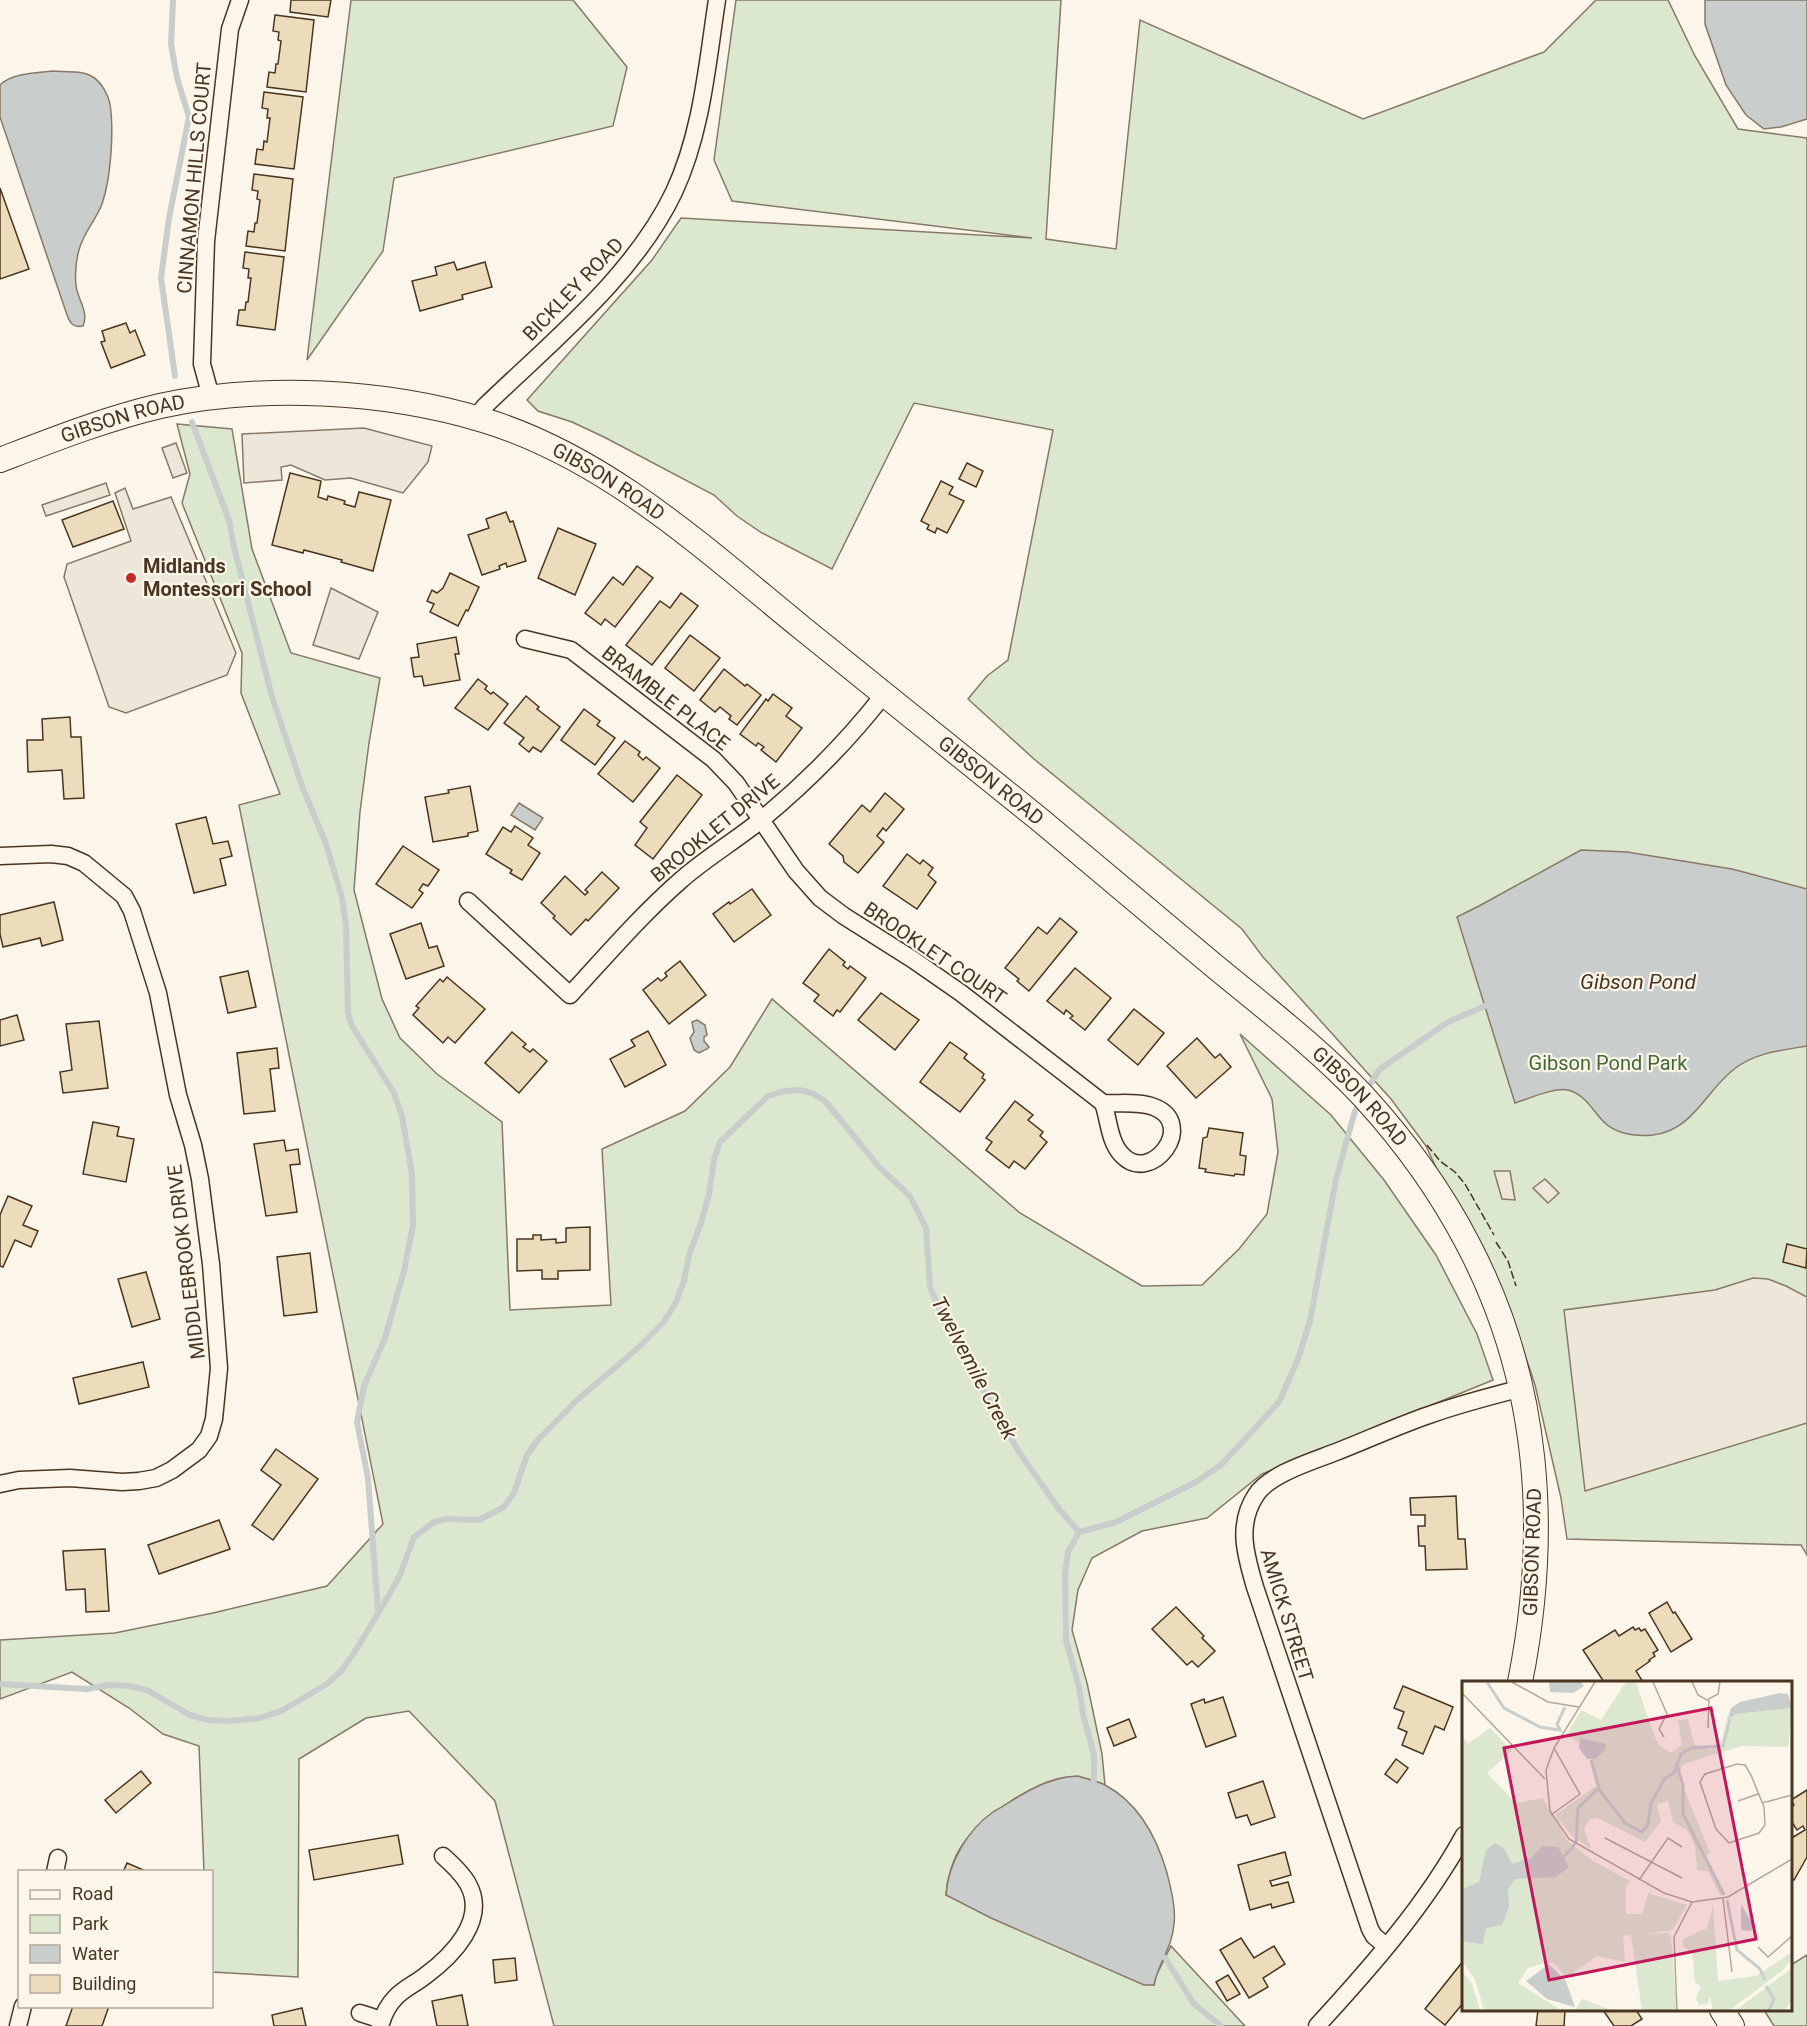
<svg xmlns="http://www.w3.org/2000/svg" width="1807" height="2026" viewBox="0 0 1807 2026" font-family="Roboto,sans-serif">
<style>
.green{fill:#dce7d0;stroke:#887966;stroke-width:1.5}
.parking{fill:#ede7d9;stroke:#887966;stroke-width:1.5}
.water{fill:#c9cecd;stroke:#887966;stroke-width:1.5}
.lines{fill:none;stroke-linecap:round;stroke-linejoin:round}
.stream{stroke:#c9cecd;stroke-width:6}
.building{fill:#ecdcbc;stroke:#4a3520;stroke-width:1.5}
.street-casing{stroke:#4a3520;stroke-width:19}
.secondary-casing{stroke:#4a3520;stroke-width:26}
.street{stroke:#fbf6e9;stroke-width:16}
.secondary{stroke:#fbf6e9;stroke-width:24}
.fence{stroke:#4a3520;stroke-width:1.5;stroke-dasharray:8 3;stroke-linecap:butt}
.poi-dot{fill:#c62828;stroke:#fbf6e9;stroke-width:2}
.labels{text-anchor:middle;stroke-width:4.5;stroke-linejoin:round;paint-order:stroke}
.street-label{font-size:20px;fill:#4a3520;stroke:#fbf6e9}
.poi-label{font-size:20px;font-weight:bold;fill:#4a3520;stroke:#fbf6e9;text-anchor:start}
.park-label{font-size:20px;fill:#436837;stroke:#fbf6e9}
.water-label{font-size:21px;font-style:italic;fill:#4a3520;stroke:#fbf6e9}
.inset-river{fill:none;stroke:#c9cecd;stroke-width:3}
.inset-road{fill:none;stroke:#b4a999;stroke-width:1.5}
.view{fill:#c2185b;fill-opacity:0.15;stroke:#c2185b;stroke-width:3}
.inset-edge{fill:none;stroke:#4a3520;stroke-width:3}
</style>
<rect width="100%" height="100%" fill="#fbf6e9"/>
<g class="green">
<path d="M351,0h222l54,67 -14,59 -219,52 -11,73 -76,109z"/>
<path d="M736,0h325l-15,239 70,10 24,-229 223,99 181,-67 52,-52h72l27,56 43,73 69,9v1417l-6,-10 -234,-6 -6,-41 -26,-113 -24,-73 -33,-71 -40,-69 -12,-26 -35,-47 -128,-142 -21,-28 -208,-170 -66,-60 19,-23 21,-16 45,-230 -139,-27 -82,166 -70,-36 -25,-17 -23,-21 -110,-58 -32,-15 -34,-11 -11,-11 125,-140 29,-42 351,20 -300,-37 -18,-41z"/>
<path d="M177,424l55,5 20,120 39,104 89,25 -11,65 -9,69 -6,78 28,109 18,39 37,36 65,48 8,188 101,-5 -9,-156 83,-38 45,-44 42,-68 248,214 122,73 60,-1 37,-36 28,-35 11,-62 -6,-53 -32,-65 91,81 53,65 52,75 41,79 16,46 -231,94 -55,44 -65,13 -50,27 -14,32 -6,40 15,53 15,71 3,31c-8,-2 -18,-7 -26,-8 -35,-4 -97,39 -116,67 -10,14 -16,34 -17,51l208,90 2,-9 15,-30 74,80h-691l-59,-225 -86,-90 -43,7 -67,41 -1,218 -86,-5v-100l-8,-1 -5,-125 -36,-12 -34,-26 -57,-36 -72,27v-59l115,-7 98,-20 114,-27 56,-62 -144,-719 41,-11 -39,-101 1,-40 -60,-150 8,-29z"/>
<path d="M1807,1955v71h-33l-10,-16h26l1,-45z"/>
</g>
<g class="parking">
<path d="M364,428l68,18 -4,16 -25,31 -52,-15 -26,2 -34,-15 -10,2 1,13 -38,3 -2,-49z"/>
<path d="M176,443l11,30 -14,5 -11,-30z"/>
<path d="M106,483l4,12 -64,21 -4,-11z"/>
<path d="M125,488l8,21 38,-12 65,156 -9,22 -101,38 -17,-6 -45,-130 3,-13 64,-23 -16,-48z"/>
<path d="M331,588l47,24 -19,47 -46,-14z"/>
<path d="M1494,1171h16l5,29 -13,-1z"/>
<path d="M1545,1179l14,14 -11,10 -15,-15z"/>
<path d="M1753,1278l15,1 18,7 21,11v126l-222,68 -21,-181 151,-20z"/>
</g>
<g class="water">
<path d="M1705,0h102v119l-26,8 -17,2 -18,-14 -20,-30 -21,-61z"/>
<path d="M52,71c13,1 30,-1 41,6 8,5 15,17 17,27 4,27 1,74 -8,100 -6,16 -19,29 -23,46 -3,10 -4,25 -3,36 2,14 13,26 7,40 -10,2 -13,-3 -16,-11l-67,-198v-32c12,-12 36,-12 52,-14z"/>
<path d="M519,803l24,15 -8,12 -24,-15z"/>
<path d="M1581,850l46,2 105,17 75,20v157c-25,4 -54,7 -74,24 -27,21 -41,61 -80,65 -17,2 -39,-1 -51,-15 -10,-11 -18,-26 -34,-30 -13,-3 -40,9 -53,13l-58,-186 22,-11z"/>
<path d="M697,1020l8,5 2,10 -3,2v4l5,6 -2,2 -8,4 -5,-3 -4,-12 4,-6 -2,-10z"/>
<path d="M1078,1776c9,3 19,5 27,9 34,18 52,53 62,88 4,16 9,35 7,51 -2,25 -16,39 -20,61h-10l-153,-67 -45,-23c2,-31 21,-65 47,-83 7,-4 14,-8 20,-12 21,-13 40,-23 65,-24z"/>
</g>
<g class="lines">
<g class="stream">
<path d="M173,0l-2,44 6,34 12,39 -20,101 -8,60 14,98"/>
<path d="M192,422l37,98 5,27 38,150 30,89 24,58 16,54 4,27 2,88 4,13 42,67 8,23 10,58 1,51 -9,46 -19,67 -21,48 -7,36 11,56 10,133"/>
<path d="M1365,1092l15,-23 68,-47 44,-19"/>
<path d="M1079,1532l37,-10 80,-40 26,-18 57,-62 19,-43 12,-38 26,-142 19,-68 5,-10"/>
<path d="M1079,1532l-11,20 -3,22 1,66 13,47 4,27 11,41v26"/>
<path d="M0,1684l87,5 22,-4 20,1 18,4 43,25 18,5 20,1 32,-3 21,-7 46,-27 15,-14 14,-20 33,-55 11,-20 14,-38 20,-15 13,-3 32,1 25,-13 10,-14 13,-38 10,-14 39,-40 63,-54 24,-24 12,-19 9,-23 5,-26 12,-32 8,-29 5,-34 6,-18 48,-46 16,-5 15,-1 13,3 13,8 55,67 30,28 16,32 4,59 15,35 74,130 40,57 20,23"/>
<path d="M1165,1958l29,46 27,22"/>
</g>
</g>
<g class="building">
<path d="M291,0h40l-3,17 -38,-5z"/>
<path d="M275,15l39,5 -8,72 -39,-5 2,-15 6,1 1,-9h2l3,-23 -3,-1 1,-8 -6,-1z"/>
<path d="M264,92l39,5 -9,72 -39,-5 2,-15 6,1 1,-9 3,1 3,-24h-3l1,-9 -6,-1z"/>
<path d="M254,174l39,5 -8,72 -39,-5 2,-15 6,1 1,-9h2l3,-23 -3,-1 1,-8 -6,-1z"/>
<path d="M0,188l29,81 -29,10z"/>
<path d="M245,252l39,5 -9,73 -38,-5 2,-15h6l1,-8h2l3,-24h-3l1,-9 -6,-1z"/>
<path d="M454,262l3,8 28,-8 7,25 -30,8 1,4 -43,12 -8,-30 25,-6 -2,-8z"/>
<path d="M126,323l4,10 5,-3 10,25 -34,13 -10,-26 4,-1 -3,-10z"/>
<path d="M967,463l16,8 -7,16 -17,-8z"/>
<path d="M290,473l31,8 -3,16 9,3 1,-4 17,5 -1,3 11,3 4,-15 32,8 -18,71 -32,-9 1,-2 -38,-10 -1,3 -31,-8z"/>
<path d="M941,481l12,6 -4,7 15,7 -17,32 -10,-5 -2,5 -8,-4 2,-4 -8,-4z"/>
<path d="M113,501l11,28 -51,18 -11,-27z"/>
<path d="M506,512l4,10 3,-1 13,40 -19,6 -1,-4 -7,3 1,3 -18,6 -14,-40 21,-7 -3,-9z"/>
<path d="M558,528l38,16 -21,51 -37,-17z"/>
<path d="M637,566l16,12 -38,49 -10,-8 -4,6 -16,-12 28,-36 10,8z"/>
<path d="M450,573l29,14 -11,24 -2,-1 -8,16 -28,-14 4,-8 -7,-3 5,-11 5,3 6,-5z"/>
<path d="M681,593l17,13 -46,59 -26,-20 34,-44 10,7z"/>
<path d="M690,635l30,23 -26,33 -29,-23z"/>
<path d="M456,637l3,17h-4l5,26 -36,6 -2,-10 -8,1 -3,-19 8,-1 -2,-13z"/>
<path d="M724,669l21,17 2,-2 14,11 -24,30 -8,-6 2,-3 -11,-9 -5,5 -15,-12z"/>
<path d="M478,679l9,7 -2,3 6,5 2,-2 15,12 -20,26 -33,-22z"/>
<path d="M773,694l19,14 -6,8 16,12 -26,34 -15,-12 3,-3 -6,-4 -2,3 -16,-12 26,-35 2,2z"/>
<path d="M526,696l13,11 -2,2 23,18 -19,25 -8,-5 -4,5 -10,-8 5,-6 -20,-15z"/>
<path d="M584,709l16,12 -3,4 18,13 -20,27 -34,-25z"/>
<path d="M70,717l1,20h10l3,61 -20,1 -2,-29 -34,2 -1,-32h16l-1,-21z"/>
<path d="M625,741l15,11 -2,3 5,5 3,-3 14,11 -27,34 -35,-28z"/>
<path d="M677,775l25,20 -49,64 -18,-14 12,-17 -7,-6z"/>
<path d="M470,786l8,45 -10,2v3l-35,6 -8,-45 24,-4 -1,-3z"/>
<path d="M885,793l19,16 -18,22 -3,-3 -6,8 7,6 -26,31 -14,-11 -1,-6 -14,-12 33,-39 8,7z"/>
<path d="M206,817l7,27 15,-3 4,15 -12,3 6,26 -32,8 -18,-69z"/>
<path d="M515,826l18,12 -5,7 12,8 -18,27 -12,-7 2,-3 -26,-16 17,-27 8,5z"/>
<path d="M403,846l36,24 -11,16 -5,-2 -4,6 4,3 -11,15 -36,-24z"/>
<path d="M907,854l13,10 3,-4 10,8 -5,7 8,7 -19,27 -34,-23z"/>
<path d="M602,872l17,16 -31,33 -2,-2 -15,16 -18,-17 2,-2 -14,-13 24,-27 20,19 3,-3 -3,-2z"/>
<path d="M752,889l19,26 -37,27 -21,-28 16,-12 1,2z"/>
<path d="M54,902l9,38 -21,6 -2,-8 -37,9 -3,-13v-19z"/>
<path d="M1060,918l17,14 -48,59 -12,-10 2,-2 -14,-11 33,-41 9,7z"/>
<path d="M421,923l8,25 8,-2 7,20 -38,13 -16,-45z"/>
<path d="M829,949l16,13 -2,3 5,4 2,-3 16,12 -26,34 -3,-2 -4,6 -19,-15 5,-6 -16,-12z"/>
<path d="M680,961l26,34 -37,29 -26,-34 15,-12 3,3 6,-5 -2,-3z"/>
<path d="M1075,968l36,30 -26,32 -15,-12 3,-2 -7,-6 -2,4 -17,-13z"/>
<path d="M248,971l8,36 -28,6 -8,-36z"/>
<path d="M447,977l38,32 -30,34 -7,-6 -5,6 -30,-28 6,-7 -3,-2 24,-27 3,3z"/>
<path d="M881,993l38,27 -24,30 -37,-30z"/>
<path d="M1134,1009l30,24 -26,32 -30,-25z"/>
<path d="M17,1015l7,25 -24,6v-26z"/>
<path d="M99,1021l9,67 -45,5 -3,-21 12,-2 -6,-46z"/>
<path d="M648,1031l18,34 -41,22 -15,-28 25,-13 -4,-6z"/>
<path d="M512,1032l14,12 -3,3 7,5 3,-3 14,12 -28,32 -34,-30z"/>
<path d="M1197,1038l18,20 5,-4 11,13 -35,31 -29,-32z"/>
<path d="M950,1042l17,12 -3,4 20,16 -2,4 3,2 -25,32 -40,-30z"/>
<path d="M277,1048l2,20 -9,1 5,42 -31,3 -7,-61z"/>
<path d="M1015,1101l18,14 -5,5 15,12 -3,4 7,6 -22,27 -11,-8 -5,7 -23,-18 6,-8 -6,-4z"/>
<path d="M93,1122l26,5 -2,9 17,3 -8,43 -43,-8z"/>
<path d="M1209,1128l34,5 -3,22 6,1 -2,19 -9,-1 -1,2 -29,-4 1,-3 -7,-1 4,-30 4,-1z"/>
<path d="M284,1140l2,11 12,-2 2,15 -10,1 7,47 -31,4 -12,-72z"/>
<path d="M8,1196l24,10 -9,19 15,6 -7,16 -16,-7 -12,27 -3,-1v-51z"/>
<path d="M590,1227v43l-32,1v8h-16v-9l-25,1v-32h16v-4h8v5l15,-1v4l10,-1v-14z"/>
<path d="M1787,1244l20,5 -1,19 -23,-6z"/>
<path d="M310,1253l7,59 -33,4 -7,-59z"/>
<path d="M146,1272l14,47 -28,8 -14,-48z"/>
<path d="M143,1362l6,25 -70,17 -6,-26z"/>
<path d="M276,1449l42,30 -45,61 -21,-15 29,-40 -20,-15z"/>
<path d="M1456,1496l2,43h7l2,30 -41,1 -1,-24h-6l-1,-20h7v-11h-14l-1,-17z"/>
<path d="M219,1520l11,29 -71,25 -11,-29z"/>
<path d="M105,1549l4,62 -23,1 -1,-23 -19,1 -3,-39z"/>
<path d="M1667,1602l6,11 2,-1 17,27 -21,13 -22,-39z"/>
<path d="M1176,1607l28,29 -2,2 13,13 -17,16 -6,-6 -5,4 -35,-36z"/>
<path d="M1633,1627l2,3 4,-2 2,3 4,-2 13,21 -5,3 2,3 -6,4 1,1 -14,10 7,11h-39l-21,-32 32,-20 4,6z"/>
<path d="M1403,1686l50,21 -9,23 -9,-4 -12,28 -21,-9 5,-13 -9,-4 6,-16 -10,-4z"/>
<path d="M1223,1697l13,39 -30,11 -15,-43 13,-5 1,4z"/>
<path d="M1129,1719l7,18 -22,9 -7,-18z"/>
<path d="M1396,1759l12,9 -11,15 -12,-9z"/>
<path d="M141,1771l10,12 -35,30 -11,-13z"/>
<path d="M1263,1781l12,36 -24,8 -4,-10 -11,3 -8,-25z"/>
<path d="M1807,1790v67l-13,23 -4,-2v-39l15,-9 -2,-4 -6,4 -7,-11v-12l4,-2 -3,-5z"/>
<path d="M398,1835l5,29 -89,16 -5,-30z"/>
<path d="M1285,1852l6,23 -21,6 2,5 16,-4 6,20 -22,6 -1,-4 -21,6 -12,-45z"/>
<path d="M127,1863l21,9h-25z"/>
<path d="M1241,1938l13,20 20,-12 11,18 -22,14 5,9 -19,11 -29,-48z"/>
<path d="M515,1958l2,22 -22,3 -2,-23z"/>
<path d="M1464,1960v42l-19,23 -20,-16z"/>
<path d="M1228,1975l12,19 -13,7 -11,-19z"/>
<path d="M462,1995l6,31h-31l-5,-25z"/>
<path d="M73,2006h36l-7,20h-36z"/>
<path d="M302,2008l4,18h-32l-2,-11z"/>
<path d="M1538,2010h27l-1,16h-28z"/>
<path d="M1603,2010h33l6,9 -11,7h-17z"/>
</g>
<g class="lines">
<g class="street-casing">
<g id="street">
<path d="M211,397l-9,-33 4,-123 24,-212 10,-29"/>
<path d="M476,418l8,-11c67,-65 150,-131 190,-215 28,-60 33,-127 43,-192"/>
<path d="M525,639l46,11 142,109 23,24 60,88 24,27 24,18 68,43 49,34 142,110"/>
<path d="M0,856l51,-2 17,2 16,7 40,33 8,15 26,82 20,102 15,50 7,34 11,85 8,104 -5,51 -5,17 -10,14 -27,20 -16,8 -17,3 -17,1 -52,-4 -51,2 -19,4"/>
<path d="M468,901l102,94c36,-39 71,-80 111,-115 25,-22 54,-39 80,-60 46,-38 87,-79 124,-127"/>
<path d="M1103,1103c16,1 36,-2 51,4 44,17 -3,79 -32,48 -13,-13 -13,-36 -19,-52z"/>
<path d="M55,1872l3,-14"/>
<path d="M1386,1946l-12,-10 -4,-7 -115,-342c-9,-31 -19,-62 1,-92 13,-21 57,-34 80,-43 31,-12 61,-26 93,-37 30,-11 62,-19 93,-27"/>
<path d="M360,2013l22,7"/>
<path d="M18,2026l5,-20"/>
<path d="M380,2026c3,-10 7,-20 15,-28 9,-10 20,-14 30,-22 27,-20 63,-56 43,-92 -6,-11 -16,-20 -25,-28"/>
<path d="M1317,2026c54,-59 108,-120 147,-191"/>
</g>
</g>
<g class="secondary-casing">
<g id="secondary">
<path id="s1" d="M0,460c52,-20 105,-41 160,-54 101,-22 224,-16 323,14 123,37 222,129 319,208 79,64 158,127 237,191 58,48 115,97 173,145 52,43 106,84 152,133 41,45 76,93 104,147 72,137 82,288 52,438"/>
<path d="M1722,2010l10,16"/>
</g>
</g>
<use href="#street" class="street"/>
<use href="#secondary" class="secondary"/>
<g class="fence">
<path d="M1427,1145l13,16 15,11 10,12 29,51"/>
<path d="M1496,1242l12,19 8,25"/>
</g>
</g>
<circle class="poi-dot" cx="131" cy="578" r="6"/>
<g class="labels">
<g class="street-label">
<text transform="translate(194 178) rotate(-85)" y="7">CINNAMON HILLS COURT</text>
<text transform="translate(573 289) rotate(-46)" y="7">BICKLEY ROAD</text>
<text dy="7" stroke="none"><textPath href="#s1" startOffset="130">GIBSON ROAD</textPath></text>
<text dy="7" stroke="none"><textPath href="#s1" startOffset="636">GIBSON ROAD</textPath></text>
<text transform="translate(666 698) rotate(38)" y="7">BRAMBLE PLACE</text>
<text dy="7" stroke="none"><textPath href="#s1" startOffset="1122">GIBSON ROAD</textPath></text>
<text transform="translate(715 828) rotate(-39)" y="7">BROOKLET DRIVE</text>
<text transform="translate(935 953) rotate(34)" y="7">BROOKLET COURT</text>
<text dy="7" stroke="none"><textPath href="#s1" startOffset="1608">GIBSON ROAD</textPath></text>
<text transform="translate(186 1262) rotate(-97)" y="7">MIDDLEBROOK DRIVE</text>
<text transform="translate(1532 1552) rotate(-88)" y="7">GIBSON ROAD</text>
<text transform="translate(1287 1615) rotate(73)" y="7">AMICK STREET</text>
</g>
<g class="poi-label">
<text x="143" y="573">Midlands<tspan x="143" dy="23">Montessori School</tspan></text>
</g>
<g class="park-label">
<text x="1608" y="1070">Gibson Pond Park</text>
</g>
<g class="water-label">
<text x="1638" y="989">Gibson Pond</text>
<text transform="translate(974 1368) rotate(62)" y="7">Twelvemile Creek</text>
</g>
</g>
<g transform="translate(1462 1681)">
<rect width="330" height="330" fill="#fbf6e9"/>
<path d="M164,1h10l18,53 5,10 12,8 11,-8 -4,-25 10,-1 6,25 16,6 11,-7 8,-33 -1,9 8,-5 56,-6 -4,39 -46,-1 -46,14 -13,5 -5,9 32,79 -4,2 20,40h-6l-12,-24 -11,-1 -2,-24 -8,-16 -14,-8 -5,-21 -11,3 4,17 -16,21 -48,-24 -7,1 -6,10 7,20 -20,-14 -16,-20 41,-29 -6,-26 12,-6 4,-8 -25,-8 -2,5 -12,-9 14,-24 20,10zM28,47l22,23 -25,22 29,30 27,-5 24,42 26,21 37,20 -4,6v27h16l6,-21 39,12 -14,25 -28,4 23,-1 3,4 6,73h-35l-11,-75 -8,1 2,26 -28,-6 -31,22 -12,-15 -13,1 -13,4 -10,15 41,26h17l6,-10 29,11h-127l-9,-31 -13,-18v-225l6,8zM251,224l5,76 38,-5 36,-24v7l-10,12 -52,39h-17l-3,-13 -3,7 -8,1 -3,-7 5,-11 -6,-5 -3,-29 -9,-7v-7l24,-11zM330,287v31l-7,11h-49zM0,290l10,13 8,26h-18z" fill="#dce7d0"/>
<path d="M87,1h32l3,4 -11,7 -23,-1zM318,12l8,1 4,14 -56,6 -8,5 3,-11 9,-6zM118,57l26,6 -1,6 -9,9h-9l-8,-11zM33,162l9,5 8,16 19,-6 11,-12 16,1 11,20 -13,10 -41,2 -7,10 1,18 -7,18 -16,3 -3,16 -21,-3v-52l17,-7 7,-32zM279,223l12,21 -2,6 -10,-1zM87,283l17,17 9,26 -28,-8 -21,-18z" fill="#c9cecd"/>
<path class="inset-river" d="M25,1l17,26 36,19 20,3 -3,-6 8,-17M129,79l8,27M215,84l6,20v29l41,81M136,107l27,35 17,9 6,-7 3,-22 14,-25 9,-5 7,-19 10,-6 32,-2 7,-27M102,176l12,-14 2,-35 20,-19M265,219l10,50 23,19 5,11M304,305l8,13 -5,11"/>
<path class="inset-road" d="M50,1l36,20 31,5M133,1l-41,66 -8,22 4,41 19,28 95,54 28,9 36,-5 64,-38M191,1l14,32 -8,15 5,8M230,1l6,13 9,5 11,-6 2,-12M0,12l83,86M330,40v51M246,47l1,-28M275,83l8,1 6,10 13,32 1,18 -6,8 -30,10 -13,-14 -16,-47 5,-8zM276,120l20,-7M300,122l30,-8M89,134l29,-21 -26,-46M143,157l77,40M177,199l29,-42 14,9M261,218l9,73M296,266l10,10 24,-21M215,329l-3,-73 18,-35"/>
<path class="view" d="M249,27l45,231 -207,41 -45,-232z"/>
<rect width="330" height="330" class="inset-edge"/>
</g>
<rect x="18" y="1870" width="195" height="138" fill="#fbf6e9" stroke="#b4a999" stroke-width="1.5"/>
<rect x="30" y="1890" width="30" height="9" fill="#fbf6e9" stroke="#b4a999" stroke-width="1.5"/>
<text x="72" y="1900" font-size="18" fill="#4a3520">Road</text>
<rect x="30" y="1915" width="30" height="18" fill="#dce7d0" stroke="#b4a999" stroke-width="1.5"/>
<text x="72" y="1930" font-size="18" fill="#4a3520">Park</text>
<rect x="30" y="1945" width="30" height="18" fill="#c9cecd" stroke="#b4a999" stroke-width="1.5"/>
<text x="72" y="1960" font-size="18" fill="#4a3520">Water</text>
<rect x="30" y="1975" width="30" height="18" fill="#ecdcbc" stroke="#b4a999" stroke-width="1.5"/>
<text x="72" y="1990" font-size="18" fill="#4a3520">Building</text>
</svg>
